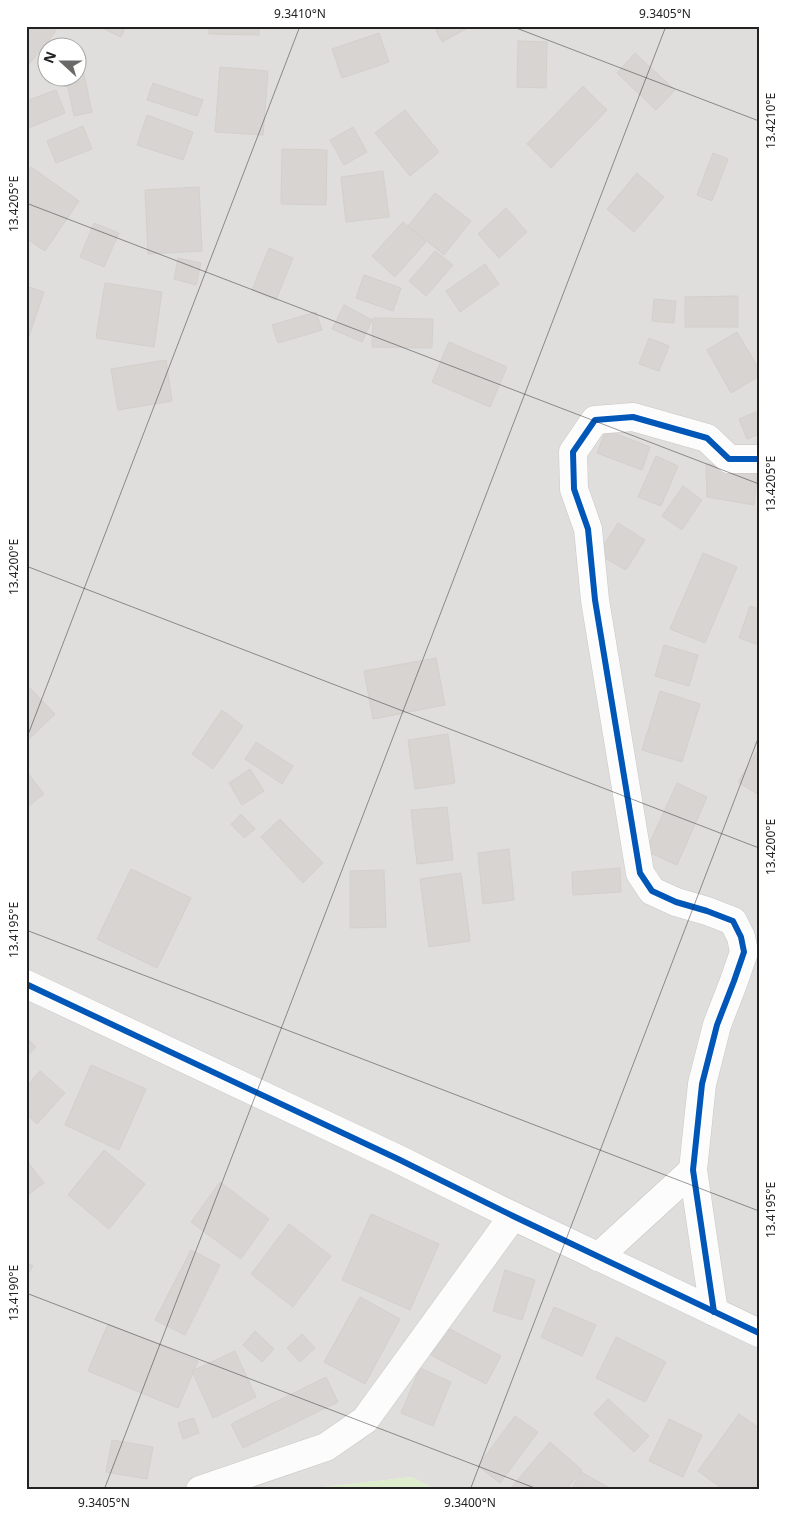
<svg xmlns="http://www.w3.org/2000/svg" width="785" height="1516" viewBox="0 0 785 1516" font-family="'Noto Sans',sans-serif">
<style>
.residential{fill:#dfdedc;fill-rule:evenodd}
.grass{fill:#ddeccb}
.building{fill:#d7d4d2;stroke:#d3d0cc}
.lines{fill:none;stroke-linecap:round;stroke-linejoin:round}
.street-casing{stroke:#c9c8c7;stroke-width:29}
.street{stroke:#fdfcfc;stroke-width:28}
.cycleway-casing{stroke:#fff;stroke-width:9}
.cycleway{stroke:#0057b8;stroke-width:6}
.ticks{fill:none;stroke:#222;stroke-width:1;stroke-opacity:0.45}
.neatline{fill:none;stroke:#222;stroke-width:2}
.ticks-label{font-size:12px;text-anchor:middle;fill:#222}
</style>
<rect width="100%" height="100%" fill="#f0eeeb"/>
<path class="residential" d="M26,26h733v1464h-323l-24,-13 -116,13h-270zM48,48h30v30h-30z"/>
<path class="grass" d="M412,1477l24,13h-140z"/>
<g class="building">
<path d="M26,26h24l6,5 -30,37z"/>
<path d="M98,26h28l-5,11z"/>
<path d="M209,26h50v9l-50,-1z"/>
<path d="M434,26h37l-29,16z"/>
<path d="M379,33l10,29 -47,16 -10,-29z"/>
<path d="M518,41l29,1 -1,46 -29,-1z"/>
<path d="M635,53l40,37 -19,20 -39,-37z"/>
<path d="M220,67l48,4 -5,64 -48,-3z"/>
<path d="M83,70l9,42 -18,4 -8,-38h12v-7z"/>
<path d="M153,83l50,17 -6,16 -50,-16z"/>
<path d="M583,86l24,24 -56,58 -24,-24z"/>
<path d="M56,90l9,23 -39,16v-28z"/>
<path d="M405,110l34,42 -29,24 -35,-43z"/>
<path d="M147,115l46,17 -10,28 -46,-15z"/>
<path d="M83,126l9,23 -36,14 -9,-22z"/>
<path d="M353,127l14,25 -23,13 -14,-25z"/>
<path d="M282,149l45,1 -1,55 -45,-1z"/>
<path d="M713,153l15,6 -16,42 -15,-6z"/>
<path d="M31,167l48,34 -34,50 -19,-13v-64z"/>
<path d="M383,171l6,46 -43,5 -5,-45z"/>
<path d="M637,173l27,24 -30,35 -27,-23z"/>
<path d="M199,187l3,64 -54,3 -3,-64z"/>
<path d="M435,193l36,28 -27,34 -36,-29z"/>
<path d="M506,208l21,24 -28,26 -21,-24z"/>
<path d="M403,222l23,20 -31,35 -23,-21z"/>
<path d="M94,223l25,10 -15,34 -24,-10z"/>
<path d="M269,248l24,10 -17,42 -24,-10z"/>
<path d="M435,251l18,14 -27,31 -17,-15z"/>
<path d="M178,258l23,5 -5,22 -22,-6z"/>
<path d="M485,264l14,20 -39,28 -14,-21z"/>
<path d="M364,275l37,13 -8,23 -37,-13z"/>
<path d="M105,283l57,9 -8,55 -58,-9z"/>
<path d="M26,286l18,6 -18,53z"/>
<path d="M738,296v31h-53v-30z"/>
<path d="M654,299l22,2 -2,22 -22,-2z"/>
<path d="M344,305l28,15 -10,22 -30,-13z"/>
<path d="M316,312l6,18 -44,13 -6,-18z"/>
<path d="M373,318l60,1 -1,29 -60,-1z"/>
<path d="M737,332l22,37v7l-28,17 -24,-43z"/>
<path d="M649,338l20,8 -10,25 -20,-7z"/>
<path d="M449,342l58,25 -17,40 -58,-25z"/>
<path d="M166,360l6,41 -54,9 -7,-41z"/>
<path d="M759,411v23l-12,5 -8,-20z"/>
<path d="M606,430l44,17 -8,23 -45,-17z"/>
<path d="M656,456l22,10 -17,40 -23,-9z"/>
<path d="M706,464l52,5 -4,36 -47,-8z"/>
<path d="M683,486l19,14 -20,30 -20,-14z"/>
<path d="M618,523l27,17 -19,30 -28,-16z"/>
<path d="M703,553l34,14 -32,76 -35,-14z"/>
<path d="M750,606l9,3v36l-20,-7z"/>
<path d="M664,645l34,10 -9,31 -34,-10z"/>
<path d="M436,658l9,47 -72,14 -9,-48z"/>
<path d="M26,684l29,30 -29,28z"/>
<path d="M660,691l40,13 -18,58 -40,-12z"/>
<path d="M222,710l21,16 -30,43 -21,-15z"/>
<path d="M448,734l7,49 -40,6 -7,-49z"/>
<path d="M256,742l37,24 -11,18 -37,-25z"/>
<path d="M759,748v47l-21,-13z"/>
<path d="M250,769l14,22 -22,14 -13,-22z"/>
<path d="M26,771l18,23 -18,14z"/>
<path d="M677,783l30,14 -30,68 -31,-14z"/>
<path d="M447,807l6,53 -36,4 -6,-54z"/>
<path d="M241,814l14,15 -11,9 -13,-14z"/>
<path d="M280,819l43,44 -20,20 -42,-46z"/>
<path d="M509,849l5,51 -31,4 -5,-51z"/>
<path d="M620,868l1,24 -48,3 -1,-23z"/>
<path d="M131,869l60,29 -34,70 -60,-29z"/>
<path d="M384,870l2,57 -36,1v-57z"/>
<path d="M461,873l9,68 -41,6 -9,-68z"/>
<path d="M26,1037l10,10 -10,10z"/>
<path d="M91,1065l55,24 -27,61 -54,-25z"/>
<path d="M40,1071l25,22 -28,31 -11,-10v-27z"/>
<path d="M104,1150l41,34 -36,45 -41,-34z"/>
<path d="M26,1160l18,23 -18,13z"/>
<path d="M220,1182l49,37 -28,40 -50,-37z"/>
<path d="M371,1214l68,30 -29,66 -68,-30z"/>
<path d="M289,1224l42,32 -38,51 -42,-33z"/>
<path d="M191,1250l29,15 -35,70 -30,-15z"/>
<path d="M26,1262l7,4 -7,12z"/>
<path d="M505,1270l30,10 -13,40 -29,-9z"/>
<path d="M360,1297l40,22 -35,65 -41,-22z"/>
<path d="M554,1307l42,18 -14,31 -41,-19z"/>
<path d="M108,1324l90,37 -20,47 -90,-37z"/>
<path d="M446,1327l55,29 -15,28 -55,-29z"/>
<path d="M255,1331l19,18 -12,13 -19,-17z"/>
<path d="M302,1334l13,14 -15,14 -13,-14z"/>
<path d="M616,1337l50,25 -21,40 -49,-24z"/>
<path d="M235,1351l21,46 -43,21 -21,-47z"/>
<path d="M420,1368l31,14 -18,44 -32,-13z"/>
<path d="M326,1377l12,25 -95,46 -12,-24z"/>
<path d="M608,1399l41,37 -15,16 -40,-38z"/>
<path d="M739,1414l20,14v54l-6,8h-29l-26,-19z"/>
<path d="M515,1416l23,16 -38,51 -22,-17z"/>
<path d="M194,1418l5,15 -16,6 -5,-16z"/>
<path d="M669,1419l33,16 -19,42 -34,-16z"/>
<path d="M112,1440l41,7 -6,32 -41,-7z"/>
<path d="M550,1442l32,28 -16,20h-57z"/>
<path d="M581,1472l32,18h-42z"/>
</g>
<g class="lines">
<g class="street-casing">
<g id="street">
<path d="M26,984l372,175 115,57 246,117"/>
<path d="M598,1257l95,-87"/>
<path d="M714,1312l-21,-142 9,-86 15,-59 17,-44 10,-29 -3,-15 -8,-16 -26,-10 -31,-9 -24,-11 -12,-18 -45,-273 -7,-71 -14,-40 -1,-37 22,-32 38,-3 74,21 22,21h30"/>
<path d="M200,1490l126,-43 39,-27 148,-204"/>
</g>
</g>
<use href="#street" class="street"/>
<g class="cycleway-casing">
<g id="cycleway">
<path d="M26,984l372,175 115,57 246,117"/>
<path d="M714,1312l-21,-142 9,-86 15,-59 17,-44 10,-29 -3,-15 -8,-16 -26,-10 -31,-9 -24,-11 -12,-18 -45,-273 -7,-71 -14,-40 -1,-37 22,-32 38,-3 74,21 22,21h30"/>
</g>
</g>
<use href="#cycleway" class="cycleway"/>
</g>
<path class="ticks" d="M511,26l248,95M26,203l733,281M26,566l733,282M26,740l274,-714M26,930l733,281M26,1293l514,197M104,1490l562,-1464M470,1490l289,-754"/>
<rect width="785" height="1516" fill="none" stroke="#ffffff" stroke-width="55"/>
<g transform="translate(62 62) rotate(291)"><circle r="24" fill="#ffffff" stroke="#a7a7a7"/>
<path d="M0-4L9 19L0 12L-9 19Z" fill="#6a6968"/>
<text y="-8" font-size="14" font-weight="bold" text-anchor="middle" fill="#222222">N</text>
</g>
<rect x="28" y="28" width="730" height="1460" class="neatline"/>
<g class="ticks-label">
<text x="300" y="18">9.3410°N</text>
<text x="665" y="18">9.3405°N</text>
<text transform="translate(771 121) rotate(-90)" y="4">13.4210°E</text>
<text transform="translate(14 204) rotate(-90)" y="4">13.4205°E</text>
<text transform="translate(771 484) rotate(-90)" y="4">13.4205°E</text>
<text transform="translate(14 567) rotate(-90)" y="4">13.4200°E</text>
<text transform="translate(771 847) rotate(-90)" y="4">13.4200°E</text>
<text transform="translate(14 930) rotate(-90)" y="4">13.4195°E</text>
<text transform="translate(771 1210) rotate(-90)" y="4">13.4195°E</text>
<text transform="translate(14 1293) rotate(-90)" y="4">13.4190°E</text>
<text x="104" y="1507">9.3405°N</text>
<text x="470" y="1507">9.3400°N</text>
</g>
</svg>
